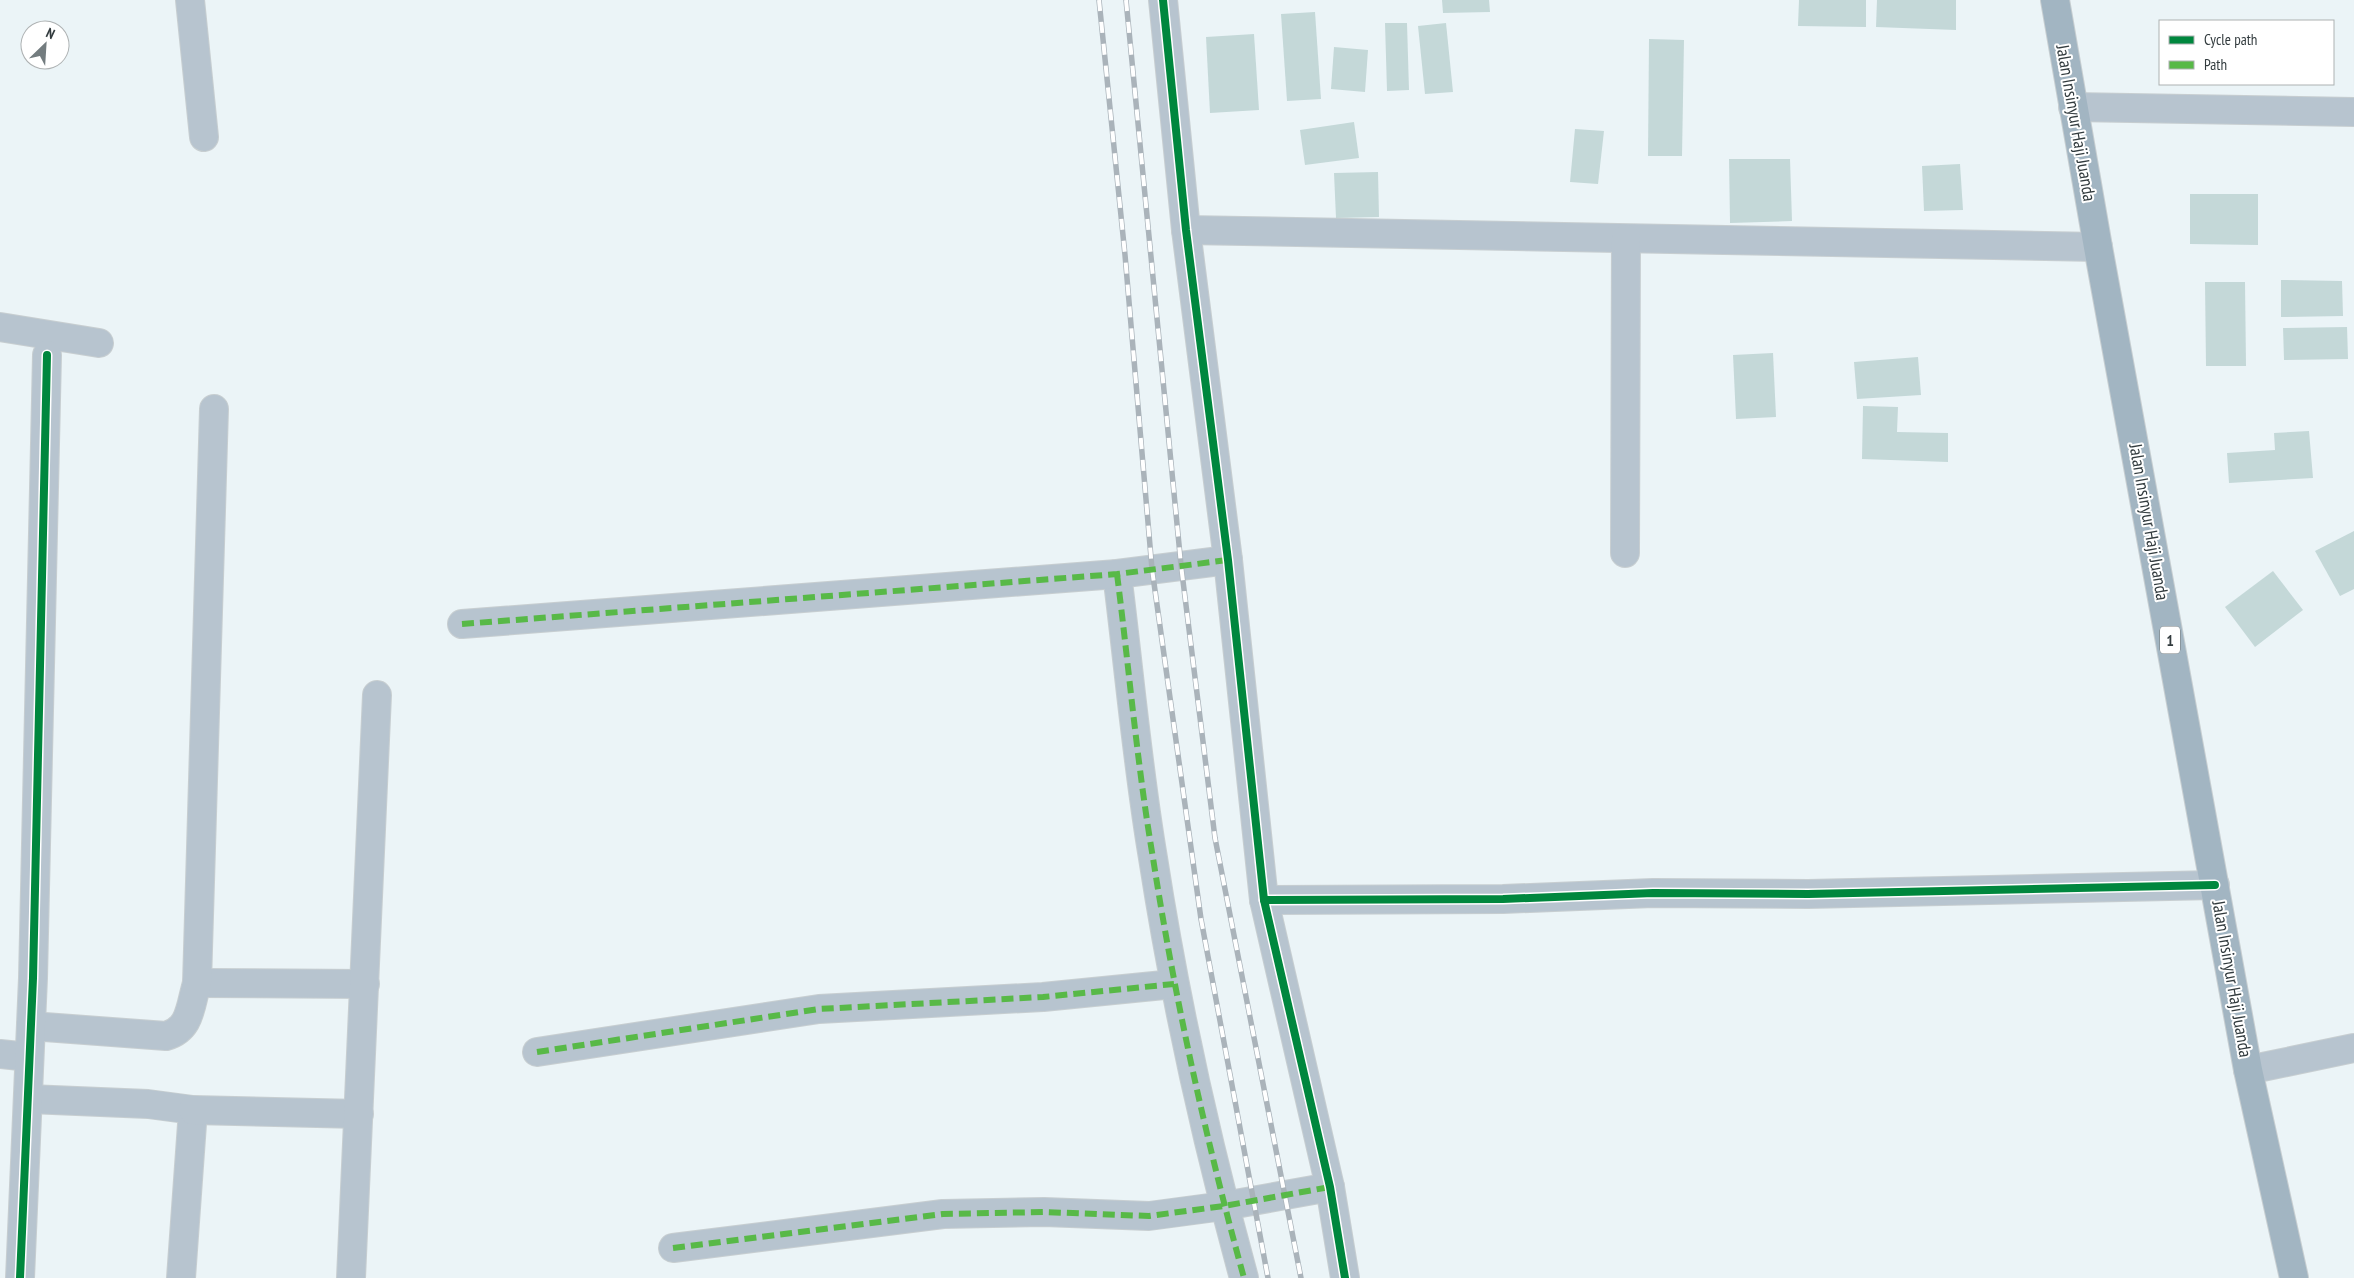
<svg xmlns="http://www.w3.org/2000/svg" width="2354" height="1278" viewBox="0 0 2354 1278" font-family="'PT Sans Narrow',sans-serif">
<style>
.building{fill:#c4d8d8}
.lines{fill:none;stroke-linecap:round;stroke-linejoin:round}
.minor-casing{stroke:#c7ced1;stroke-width:30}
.trunk-casing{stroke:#c7ced1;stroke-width:30}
.minor{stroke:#b7c4cf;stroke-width:28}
.trunk{stroke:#a2b5c2;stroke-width:28}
.rail-casing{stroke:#aab3ba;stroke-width:5.5}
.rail{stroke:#fff;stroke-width:4;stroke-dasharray:11;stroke-linecap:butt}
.quiet{stroke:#58b947;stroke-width:6;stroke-dasharray:12 6;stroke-linecap:butt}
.cycleway-casing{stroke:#fff;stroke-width:11}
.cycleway{stroke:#00873e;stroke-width:8}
.labels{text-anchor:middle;stroke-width:4;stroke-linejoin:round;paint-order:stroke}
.shield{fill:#fff;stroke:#707678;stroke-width:1}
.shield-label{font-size:16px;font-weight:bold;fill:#323b3e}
.street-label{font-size:18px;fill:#323b3e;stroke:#fff}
</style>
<rect width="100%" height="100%" fill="#ebf4f7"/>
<g class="building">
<path d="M1442,0h47l1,12 -47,1z"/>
<path d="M1799,0h67v27l-68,-1z"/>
<path d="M1877,0h79v30l-80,-3z"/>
<path d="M1315,12l6,87 -34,2 -6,-87z"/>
<path d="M1385,23h22l2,67 -22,1z"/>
<path d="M1446,23l7,69 -28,2 -7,-68z"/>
<path d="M1254,34l5,76 -49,3 -4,-76z"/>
<path d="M1649,39l35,1 -2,116h-34z"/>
<path d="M1334,47l34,3 -3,42 -34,-3z"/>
<path d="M1354,122l5,36 -54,7 -5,-35z"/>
<path d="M1575,129l29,2 -6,53 -28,-2z"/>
<path d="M1729,159h61l2,62 -62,2z"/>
<path d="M1960,164l3,46 -39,1 -2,-45z"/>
<path d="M1378,172l1,45 -43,1 -2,-45z"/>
<path d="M2190,194h68v51l-68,-1z"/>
<path d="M2281,280l61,1 1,35 -62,1z"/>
<path d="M2205,282h40l1,84h-40z"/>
<path d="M2347,327l1,32 -64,1 -1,-32z"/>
<path d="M1773,353l3,64 -40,2 -3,-64z"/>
<path d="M1918,357l3,38 -64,4 -3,-37z"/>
<path d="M1863,406l35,1 -1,25 51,1v29l-86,-3z"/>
<path d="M2309,431l4,47 -84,5 -2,-30 48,-3 -1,-17z"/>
<path d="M2354,531v58l-14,7 -25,-45z"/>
<path d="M2273,571l30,39 -48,37 -30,-40z"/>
</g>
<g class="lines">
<g class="minor-casing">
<g id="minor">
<path d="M190,0l14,137"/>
<path d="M1163,0l23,230 42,330 36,340 66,287 15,91"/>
<path d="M2073,107l281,5"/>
<path d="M1186,230l912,17"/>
<path d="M0,327l99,16"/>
<path d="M1625,553l1,-314"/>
<path d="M1117,574c12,94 20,190 36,284 22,142 53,282 91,420"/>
<path d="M462,624l655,-50 111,-14"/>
<path d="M1264,900l239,-1 150,-6 155,1 407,-9"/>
<path d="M197,983l168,1"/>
<path d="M31,1026l135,10c25,-7 24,-30 31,-53l17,-574"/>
<path d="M537,1052l282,-43 224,-12 131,-13"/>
<path d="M0,1054l29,3"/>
<path d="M2248,1070l106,-22"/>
<path d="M29,1099l119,5 45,6 -12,168"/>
<path d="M193,1110l166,4"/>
<path d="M673,1248l270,-34 101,-2 105,4 75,-10 106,-19"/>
<path d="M20,1278l13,-300 14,-623"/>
<path d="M351,1278l26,-583"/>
</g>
</g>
<g class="trunk-casing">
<path id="trunk" d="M2055,0l43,247 150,823 46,208"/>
</g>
<use href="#minor" class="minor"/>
<use href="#trunk" class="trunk"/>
<g class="rail-casing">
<g id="rail">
<path d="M1099,0l26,255 27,314 49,350 67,359"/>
<path d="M1126,0l55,565 34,273 86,440"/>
</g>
</g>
<use href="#rail" class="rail"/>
<g class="quiet">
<path d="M1117,574c12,94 20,190 36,284 22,142 53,282 91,420"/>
<path d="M462,624l655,-50 111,-14"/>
<path d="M537,1052l282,-43 224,-12 131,-13"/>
<path d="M673,1248l270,-34 101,-2 105,4 75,-10 106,-19"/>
</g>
<g class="cycleway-casing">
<g id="cycleway">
<path d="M1163,0l23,230 42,330 36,340 66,287 15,91"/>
<path d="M1264,900l239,-1 150,-6 155,1 407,-9"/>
<path d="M20,1278l13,-300 14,-623"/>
</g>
</g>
<use href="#cycleway" class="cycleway"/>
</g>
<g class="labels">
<rect class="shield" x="2160" y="626.5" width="20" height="27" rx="4"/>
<g class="shield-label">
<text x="2170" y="646">1</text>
</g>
<g class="street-label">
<text transform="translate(2076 123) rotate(80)" y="6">Jalan Insinyur Haji Juanda</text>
<text transform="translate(2149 522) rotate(80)" y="6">Jalan Insinyur Haji Juanda</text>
<text transform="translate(2232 979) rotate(80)" y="6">Jalan Insinyur Haji Juanda</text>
</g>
</g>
<rect x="2159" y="20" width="175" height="65" fill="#ffffff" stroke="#adb1b2"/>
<rect x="2169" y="36" width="25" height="8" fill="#00873e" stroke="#adb1b2"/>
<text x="2204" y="45" font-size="15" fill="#323b3e">Cycle path</text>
<rect x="2169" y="61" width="25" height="8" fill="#58b947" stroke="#adb1b2"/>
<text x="2204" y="70" font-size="15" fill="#323b3e">Path</text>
<g transform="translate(45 45) rotate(25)"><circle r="24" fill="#ffffff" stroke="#adb1b2"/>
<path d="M0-4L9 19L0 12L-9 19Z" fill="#737c7f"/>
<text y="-8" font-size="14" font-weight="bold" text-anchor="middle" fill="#323b3e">N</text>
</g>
</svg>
